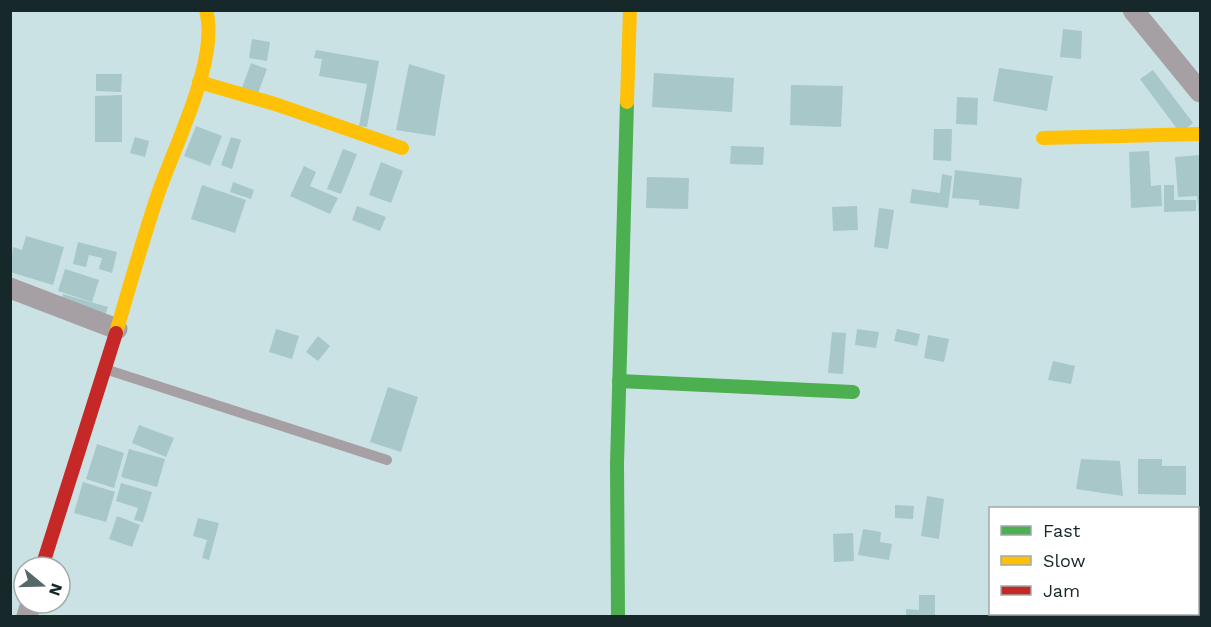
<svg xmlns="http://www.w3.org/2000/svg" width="1211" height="627" viewBox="0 0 1211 627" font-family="'Work Sans',sans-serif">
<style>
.building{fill:#a8c7c9}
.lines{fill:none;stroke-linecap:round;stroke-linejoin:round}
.lane{stroke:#a6a0a5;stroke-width:10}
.street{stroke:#a6a0a5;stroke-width:21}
.fast{stroke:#4caf50;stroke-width:14}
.slow{stroke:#ffc107;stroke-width:14}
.jam{stroke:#c62828;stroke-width:14}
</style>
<rect width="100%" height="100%" fill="#cae2e4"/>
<g class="building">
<path d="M1063,29l19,2 -1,28 -21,-2z"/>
<path d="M252,39l18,3 -3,19 -18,-3z"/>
<path d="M316,50l63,11 -12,66 -8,-1 8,-42 -48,-8 3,-17 -8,-1z"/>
<path d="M251,63l16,6 -9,24 -16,-5z"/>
<path d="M409,64l36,11 -10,61 -39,-6z"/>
<path d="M999,68l54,8 -6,35 -54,-10z"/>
<path d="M1153,70l40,53 -13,10 -40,-54z"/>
<path d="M654,73l80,5 -2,34 -80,-5z"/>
<path d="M96,74h26l-1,18 -25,-1z"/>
<path d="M791,85l52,1 -2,41 -51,-2z"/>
<path d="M122,95v47h-27v-46z"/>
<path d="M957,97l21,1 -1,27 -21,-1z"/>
<path d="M196,126l26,10 -12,30 -26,-10z"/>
<path d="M934,129h18l-1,32 -18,-1z"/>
<path d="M135,137l14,4 -4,16 -15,-4z"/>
<path d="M231,137l10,3 -9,29 -11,-4z"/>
<path d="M731,146l33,1 -1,18 -33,-1z"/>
<path d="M343,149l14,5 -16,40 -14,-5z"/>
<path d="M1149,151l2,35 10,-1 1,21 -31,2 -2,-56z"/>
<path d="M1200,155v61h-1l-2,-20 -19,1 -3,-40z"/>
<path d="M381,162l22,9 -12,32 -22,-8z"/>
<path d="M304,166l12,6 -6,14 28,12 -8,16 -40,-18z"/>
<path d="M955,170l67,8 -3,31 -40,-4v-5l-27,-2z"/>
<path d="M942,174l10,2 -4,32 -38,-5 2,-14 28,4z"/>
<path d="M647,177l42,1 -1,31 -42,-1z"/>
<path d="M233,182l21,8 -3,9 -21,-7z"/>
<path d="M202,185l44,15 -11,33 -44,-14z"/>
<path d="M1164,185h10v15h22v11l-32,1z"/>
<path d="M357,206l29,11 -6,14 -28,-11z"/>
<path d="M857,206l1,24 -25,1 -1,-24z"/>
<path d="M879,208l15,2 -6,39 -14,-2z"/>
<path d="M26,236l38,11 -11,38 -43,-13 3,-25 9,3z"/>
<path d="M78,242l39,10 -5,21 -13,-4 3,-11 -13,-3 -3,12 -13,-3z"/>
<path d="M65,269l34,11 -7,22 -34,-11z"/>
<path d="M63,294l45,13 -4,12 -44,-14z"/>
<path d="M276,329l23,7 -7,23 -23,-7z"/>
<path d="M857,329l22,3 -3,16 -21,-3z"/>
<path d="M897,329l23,5 -3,12 -23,-5z"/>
<path d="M832,332l14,1 -3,41 -15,-1z"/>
<path d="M928,335l21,4 -5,23 -20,-4z"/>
<path d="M318,336l12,10 -12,15 -12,-9z"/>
<path d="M1053,361l22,5 -4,18 -23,-4z"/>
<path d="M388,387l30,10 -17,55 -31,-10z"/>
<path d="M139,425l35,13 -8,19 -34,-14z"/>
<path d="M97,444l27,9 -10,35 -28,-9z"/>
<path d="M129,449l36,10 -8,28 -36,-10z"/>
<path d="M1081,459l39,2 3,35 -47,-7z"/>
<path d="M1138,459h24v7h24v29l-48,-1z"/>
<path d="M83,482l32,10 -9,30 -32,-9z"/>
<path d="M121,483l31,9 -9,30 -9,-2 4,-12 -22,-7z"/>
<path d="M927,496l17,3 -5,40 -18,-3z"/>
<path d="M895,505l19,1 -1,13 -18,-1z"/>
<path d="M117,516l23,9 -8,22 -23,-8z"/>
<path d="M198,518l21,5 -10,37 -7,-2 5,-18 -14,-4z"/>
<path d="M863,529l18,3 -1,10 12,2 -3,16 -31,-5z"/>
<path d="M853,533l1,28 -20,1 -1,-28z"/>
<path d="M919,595h16v21h-29v-7l13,1z"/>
</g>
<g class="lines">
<path class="lane" d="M108,370l279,90"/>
<g class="street">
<path d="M1133,10l67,82"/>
<path d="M10,288l107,41"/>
<path d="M27,616l4,-13"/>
</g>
<g class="fast">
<path d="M619,381l234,11"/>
<path d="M618,616l-1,-152 10,-362"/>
</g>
<g class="slow">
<path d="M199,82l76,22 127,44"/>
<path d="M627,102l3,-92"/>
<path d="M1043,138l157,-4"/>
<path d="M116,333c13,-45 26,-91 41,-136 16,-49 63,-137 49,-187"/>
</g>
<path class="jam" d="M42,567l74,-234"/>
</g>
<rect width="1211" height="627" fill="none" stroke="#162829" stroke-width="24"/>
<rect x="989" y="507" width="210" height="108" fill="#ffffff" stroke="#a2a9a9" stroke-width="1.5"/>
<rect x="1001" y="526" width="30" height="9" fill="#4caf50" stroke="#a2a9a9" stroke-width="1.5"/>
<text x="1043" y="537" font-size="18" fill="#162829">Fast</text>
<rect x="1001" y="556" width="30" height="9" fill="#ffc107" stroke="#a2a9a9" stroke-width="1.5"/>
<text x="1043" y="567" font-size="18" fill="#162829">Slow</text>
<rect x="1001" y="586" width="30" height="9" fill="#c62828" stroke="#a2a9a9" stroke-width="1.5"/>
<text x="1043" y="597" font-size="18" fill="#162829">Jam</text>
<g transform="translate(42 585) rotate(109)"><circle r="28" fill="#ffffff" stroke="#a2a9a9" stroke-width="1.5"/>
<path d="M0-4.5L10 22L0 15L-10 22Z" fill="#55696a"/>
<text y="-9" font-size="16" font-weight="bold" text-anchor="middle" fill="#162829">N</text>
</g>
</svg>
